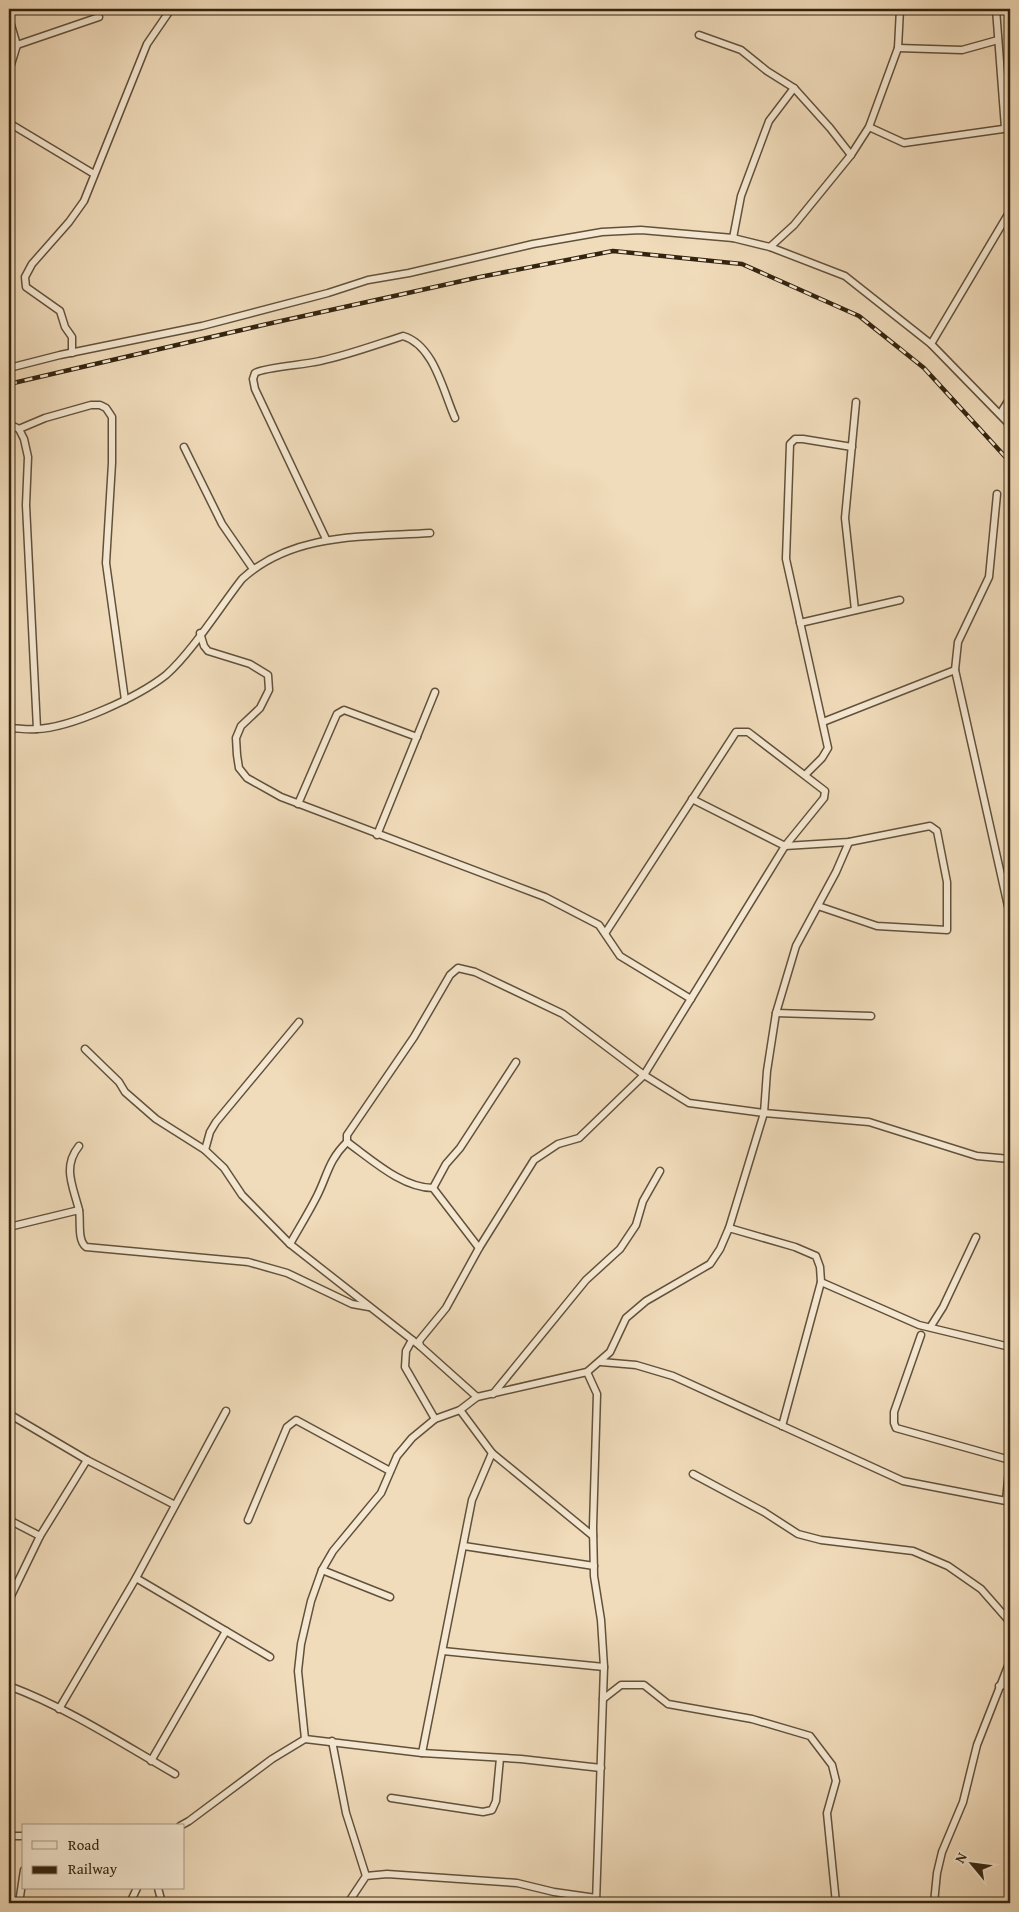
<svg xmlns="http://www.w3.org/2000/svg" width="1019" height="1912" viewBox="0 0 1019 1912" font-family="'Gentium Book Plus',serif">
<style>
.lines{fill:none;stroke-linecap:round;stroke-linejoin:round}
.minor-casing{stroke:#62513a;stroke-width:9}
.minor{stroke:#f5e8d2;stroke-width:6}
.rail-casing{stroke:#33230f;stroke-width:4.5}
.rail{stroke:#f5e8d2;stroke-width:2.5;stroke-dasharray:8;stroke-linecap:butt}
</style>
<rect width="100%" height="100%" fill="#f0dbba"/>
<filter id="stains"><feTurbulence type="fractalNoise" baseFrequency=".004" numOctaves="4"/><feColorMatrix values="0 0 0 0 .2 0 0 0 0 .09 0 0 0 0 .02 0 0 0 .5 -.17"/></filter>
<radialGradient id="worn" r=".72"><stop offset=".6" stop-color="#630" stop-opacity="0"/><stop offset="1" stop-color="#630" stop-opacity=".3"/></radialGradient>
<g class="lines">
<g class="minor-casing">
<g id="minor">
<path d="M996,9l9,119"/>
<path d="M9,18l8,27 -8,26"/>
<path d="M699,35l42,15 26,21 27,17 36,40 21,27"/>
<path d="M17,45l82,-28"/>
<path d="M898,48l64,2 36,-10"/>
<path d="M9,123l85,51"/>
<path d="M869,127l35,16 106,-15"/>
<path d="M733,238l8,-42 28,-75 25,-33"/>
<path d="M770,247l24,-22 57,-70 18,-28 29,-79 2,-39"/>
<path d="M931,344l79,-133"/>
<path d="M72,353v-16l-7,-10 -5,-16 -34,-24 -1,-10 7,-13 37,-42 15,-21 63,-157 24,-35"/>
<path d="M9,368l51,-13 142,-29 126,-33 40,-13 41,-7 124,-29 69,-12 39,-2 92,8 37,9 75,29 86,68 79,81"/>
<path d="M1000,414l10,-16"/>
<path d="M9,424l10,5 5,10 4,18 -2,48 11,224"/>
<path d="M19,429l26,-11 46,-13h9l6,3 6,9v46l-6,100 19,137"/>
<path d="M184,447l38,77 31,45"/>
<path d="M997,494l-8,83 -31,65 -3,28 55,245"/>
<path d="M326,539l-71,-150 -2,-10 2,-6c10,-6 49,-8 65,-12 28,-6 55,-16 83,-25 31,9 40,55 52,82"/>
<path d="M855,610l-10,-92 11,-116"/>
<path d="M800,623l100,-23"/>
<path d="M200,633l4,13 4,5 42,13 18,11 1,15 -9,18 -19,18 -5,12 1,17 2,13 8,10 34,19 264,100 54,28 21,31 71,43"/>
<path d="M823,722l132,-52"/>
<path d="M9,728c9,0 18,2 27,1 35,-1 102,-32 130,-54 26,-23 54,-68 76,-96 51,-47 123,-42 188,-46"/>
<path d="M806,774l16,-16 6,-10 -42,-189 4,-115 5,-5h8l49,8"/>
<path d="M692,799l93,47 64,-4 81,-16 7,5 10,51v48l-70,-4 -59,-20"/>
<path d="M298,804l35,-81 4,-9 7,-4 73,27"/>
<path d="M377,835l58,-143"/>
<path d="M776,1013l95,3"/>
<path d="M85,1049l34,33 6,10 31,27 49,31 19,18 18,27 48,49 130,102"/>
<path d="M347,1142c24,17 55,46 86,46l46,60"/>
<path d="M205,1150l5,-18 6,-10 83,-100"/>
<path d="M433,1188l13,-24 14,-16 56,-86"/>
<path d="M79,1210c-6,-24 -17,-43 0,-64"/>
<path d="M9,1227l70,-17c2,11 -2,30 7,37l162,15 39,11 65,31 17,3"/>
<path d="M729,1228l35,-115 3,-42 9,-58 20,-67 40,-74 13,-30"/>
<path d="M290,1244c9,-16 19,-32 27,-48 11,-22 11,-35 30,-54v-7l67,-98 36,-62 8,-7 17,4 88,42 81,61 45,28 75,10 105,9 108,34 33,3"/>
<path d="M821,1282l98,43 91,22"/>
<path d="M931,1326l12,-19 33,-70"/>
<path d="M921,1335l-27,77v11l2,5 114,32"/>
<path d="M412,1340l-6,11 -1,16 30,52"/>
<path d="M601,1362l35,3 37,11 230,105 103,20"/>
<path d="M587,1372l10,22 -4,133 1,49 7,44 3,47 -8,236"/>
<path d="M493,1394l93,-114 34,-31 16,-24 7,-24 17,-30"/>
<path d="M477,1397l-57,-51 -1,-5 27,-33 33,-60 55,-88 24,-16 21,-6 65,-63 141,-229 39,-48 1,-7 -77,-59h-12l-130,200"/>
<path d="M460,1410l32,43 101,83"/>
<path d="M9,1414l78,46"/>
<path d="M1010,1459l-4,42 4,4"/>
<path d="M693,1474l71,38 34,22 23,6 92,11 35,15 33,23 29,33"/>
<path d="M9,1520l31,16"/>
<path d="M248,1520l39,-93 9,-7 94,51"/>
<path d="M464,1546l130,20"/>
<path d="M322,1570l68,27"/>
<path d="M136,1578l134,79"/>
<path d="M9,1600l31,-64 47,-76 88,45"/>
<path d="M443,1651l161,16"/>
<path d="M9,1686c59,22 112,57 166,88"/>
<path d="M999,1686l11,-2"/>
<path d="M603,1699l18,-14h23l24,19 84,15 58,17 22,29 4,16 -9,32 9,90"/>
<path d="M59,1709l77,-131 90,-167"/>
<path d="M305,1739l-7,-68 3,-27 10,-43 11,-31 11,-19 48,-58 16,-37 15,-18 23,-19 25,-9 17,-13 110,-25 23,-20 16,-34 20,-17 64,-37 10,-15 9,-21 66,19 21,9 4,11 1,15 -39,144"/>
<path d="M332,1741l14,72 20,63"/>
<path d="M422,1753l50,-253 20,-47"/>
<path d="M151,1761l75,-130"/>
<path d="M391,1798l92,14 9,-2 4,-9 4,-43"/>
<path d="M180,1826l9,-5 83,-62 33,-20 117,14 99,6 80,9"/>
<path d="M9,1836h15"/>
<path d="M158,1888l4,15"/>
<path d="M19,1903l5,-33"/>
<path d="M130,1903l7,-15"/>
<path d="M348,1903l18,-27 21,-2 130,9 37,9 42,6"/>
<path d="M934,1903l3,-30 5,-21 21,-50 14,-57 33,-84"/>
</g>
</g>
<use href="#minor" class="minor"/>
<g class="rail-casing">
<path id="rail" d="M9,384l254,-59 217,-48 133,-26 129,13 117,52 65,52 86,94"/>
</g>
<use href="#rail" class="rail"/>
</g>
<rect width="1019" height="1912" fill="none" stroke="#f0dbba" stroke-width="30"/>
<rect x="10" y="10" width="999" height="1892" fill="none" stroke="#33230f" stroke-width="2.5"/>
<rect x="15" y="15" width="989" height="1882" fill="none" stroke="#33230f"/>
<rect x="22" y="1824" width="162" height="65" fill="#f5e8d2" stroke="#a79984"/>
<rect x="32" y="1841" width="25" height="8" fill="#f5e8d2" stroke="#a79984"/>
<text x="68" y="1850" font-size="15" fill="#33230f">Road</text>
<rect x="32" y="1866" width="25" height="8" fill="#33230f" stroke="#a79984"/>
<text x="68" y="1874" font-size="15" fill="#33230f">Railway</text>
<g transform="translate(972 1864) rotate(299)" stroke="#f5e8d2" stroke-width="4" paint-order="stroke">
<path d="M0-4L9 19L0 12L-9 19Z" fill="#33230f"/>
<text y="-8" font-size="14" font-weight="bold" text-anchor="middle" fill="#33230f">N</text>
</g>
<rect width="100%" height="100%" filter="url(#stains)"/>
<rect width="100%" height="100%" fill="url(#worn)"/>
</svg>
